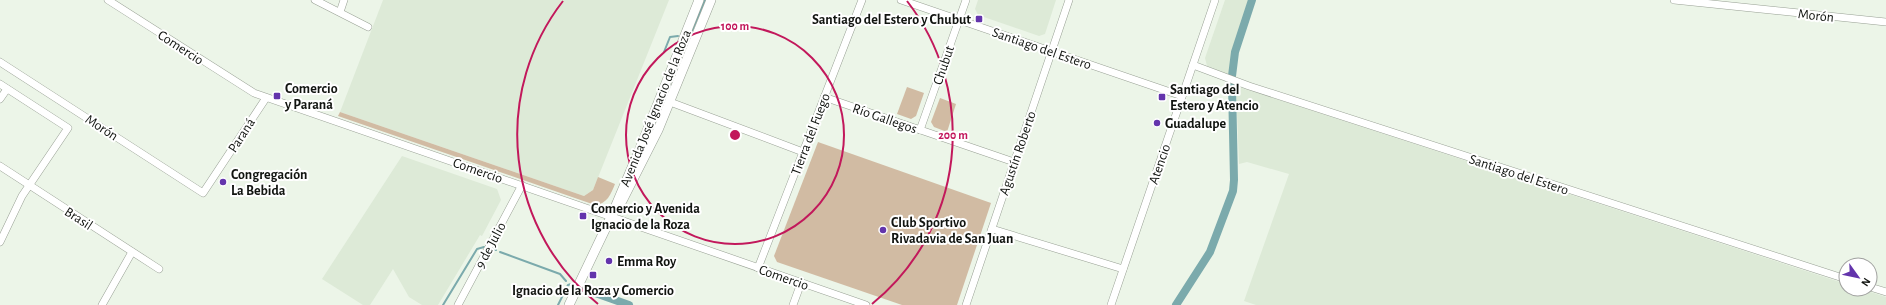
<svg xmlns="http://www.w3.org/2000/svg" width="1886" height="305" viewBox="0 0 1886 305" font-family="'Alegreya Sans',sans-serif">
<style>
.built{fill:#ddead7}
.green{fill:#d1bba3}
.lines{fill:none;stroke-linecap:round;stroke-linejoin:round}
.stream{stroke:#7baaac;stroke-width:2}
.canal{stroke:#7baaac;stroke-width:8}
.minor-casing{stroke:#98a094;stroke-width:8}
.major-casing{stroke:#98a094;stroke-width:10}
.minor{stroke:#fff;stroke-width:7}
.major{stroke:#fff;stroke-width:9}
.ring{fill:none;stroke:#c2185b;stroke-width:2}
.poi-dot{fill:#6334ac;stroke:#fff;stroke-width:1.5}
.labels{text-anchor:middle;stroke-width:4;stroke-linejoin:round;paint-order:stroke}
.street-label{font-size:14px;fill:#111410;stroke:#fff}
.poi-label{font-size:14px;font-weight:bold;fill:#111410;stroke:#fff;text-anchor:start}
.centre{fill:#c2185b;stroke:#fff;stroke-width:2}
.ring-label{font-size:12px;text-anchor:middle;font-weight:bold;fill:#c2185b;stroke:#fff;stroke-width:4;stroke-linejoin:round;paint-order:stroke}
</style>
<rect width="100%" height="100%" fill="#ecf5e8"/>
<g class="built">
<path d="M383,0h286l-76,190 -9,6 -244,-84z"/>
<path d="M978,0h78l-11,34 -6,2 -61,-21 -3,-6z"/>
<path d="M1225,0h28l-18,59 -1,18 -27,-11 -2,-8z"/>
<path d="M1236,86l610,198v5h15l25,8v8h-630l-12,-4 45,-127 -42,-12 -8,2z"/>
<path d="M402,156l95,33 4,11 -19,36 -2,-1 -42,70h-16l-13,-8 -16,-28 -23,36h-7l-41,-26z"/>
</g>
<g class="green">
<path d="M703,0h3l-22,51v-1z"/>
<path d="M907,87l17,6 -8,23 -5,3 -14,-5z"/>
<path d="M940,98l16,6 -9,28 -13,-5 -3,-5z"/>
<path d="M340,112l244,84 9,-6 5,-13 17,7c-4,10 -8,20 -20,21l-257,-89z"/>
<path d="M818,142l173,61 -34,102h-55l-125,-43 -3,-6z"/>
</g>
<g class="lines">
<g class="stream">
<path d="M689,38l16,-38"/>
<path d="M664,52l6,-15 8,-1"/>
<path d="M494,249l2,1"/>
<path d="M500,252l60,22 6,7"/>
<path d="M443,305l34,-56 7,-2"/>
<path d="M558,305l10,-20 3,-1"/>
</g>
<g class="canal">
<path d="M1232,76l3,-24 17,-52"/>
<path d="M584,289l45,16"/>
<path d="M1176,305l34,-53 23,-61 1,-11 -2,-95"/>
</g>
<g class="minor-casing">
<g id="minor">
<path d="M108,0l146,93 612,212"/>
<path d="M315,0l53,27"/>
<path d="M901,0l281,96"/>
<path d="M1674,0l212,22"/>
<path d="M340,12l4,-12"/>
<path d="M0,62l203,131 63,-95"/>
<path d="M1193,65l56,21 597,193"/>
<path d="M0,84l68,44 -46,68 -22,46"/>
<path d="M824,97l190,65"/>
<path d="M0,99l7,-10"/>
<path d="M670,102l133,50"/>
<path d="M920,130l46,-130"/>
<path d="M0,166l159,103"/>
<path d="M992,229l131,40"/>
<path d="M758,268l104,-268"/>
<path d="M1870,287l16,5"/>
<path d="M102,305l30,-53"/>
<path d="M458,305l64,-120"/>
<path d="M793,305l8,-22"/>
<path d="M966,305l103,-305"/>
<path d="M1111,305l104,-305"/>
</g>
</g>
<g class="major-casing">
<g id="major">
<path d="M622,201l36,-71 53,-130"/>
<path d="M569,305l42,-88 28,-66 60,-151"/>
</g>
</g>
<use href="#minor" class="minor"/>
<use href="#major" class="major"/>
</g>
<g class="ring">
<circle cx="735" cy="135" r="109"/>
<path d="M598 304A218 218 0 0 1 563 1M907 1A218 218 0 0 1 872 304"/>
</g>
<g class="poi-dot">
<rect x="975" y="15" width="8" height="8" rx="2"/>
<rect x="273" y="92" width="8" height="8" rx="2"/>
<rect x="1158" y="93" width="8" height="8" rx="2"/>
<circle cx="1157" cy="123" r="4"/>
<circle cx="223" cy="182" r="4"/>
<rect x="579" y="212" width="8" height="8" rx="2"/>
<circle cx="883" cy="230" r="4"/>
<circle cx="609" cy="261" r="4"/>
<rect x="589" y="271" width="8" height="8" rx="2"/>
</g>
<g class="labels">
<g class="street-label">
<text transform="translate(1816 15) rotate(6)" y="5">Morón</text>
<text transform="translate(181 47) rotate(33)" y="5">Comercio</text>
<text transform="translate(1042 48) rotate(19)" y="5">Santiago del Estero</text>
<text transform="translate(943 65) rotate(-71)" y="5">Chubut</text>
<text transform="translate(655 108) rotate(-68)" y="5">Avenida José Ignacio de la Roza</text>
<text transform="translate(885 118) rotate(19)" y="5">Río Gallegos</text>
<text transform="translate(102 127) rotate(33)" y="5">Morón</text>
<text transform="translate(810 134) rotate(-69)" y="5">Tierra del Fuego</text>
<text transform="translate(241 135) rotate(-57)" y="5">Paraná</text>
<text transform="translate(1017 153) rotate(-71)" y="5">Agustín Roberto</text>
<text transform="translate(1159 164) rotate(-71)" y="5">Atencio</text>
<text transform="translate(478 170) rotate(19)" y="5">Comercio</text>
<text transform="translate(1519 174) rotate(18)" y="5">Santiago del Estero</text>
<text transform="translate(79 218) rotate(33)" y="5">Brasil</text>
<text transform="translate(490 245) rotate(-62)" y="5">9 de Julio</text>
<text transform="translate(784 277) rotate(19)" y="5">Comercio</text>
</g>
<g class="poi-label">
<text x="971" y="24" text-anchor="end">Santiago del Estero y Chubut</text>
<text x="285" y="93">Comercio<tspan x="285" dy="16">y Paraná</tspan></text>
<text x="1170" y="94">Santiago del<tspan x="1170" dy="16">Estero y Atencio</tspan></text>
<text x="1165" y="128">Guadalupe</text>
<text x="231" y="179">Congregación<tspan x="231" dy="16">La Bebida</tspan></text>
<text x="591" y="213">Comercio y Avenida<tspan x="591" dy="16">Ignacio de la Roza</tspan></text>
<text x="891" y="227">Club Sportivo<tspan x="891" dy="16">Rivadavia de San Juan</tspan></text>
<text x="617" y="266">Emma Roy</text>
<text x="593" y="295" text-anchor="middle">Ignacio de la Roza y Comercio</text>
</g>
</g>
<circle cx="735" cy="135" r="6" class="centre"/>
<g class="ring-label">
<text x="735" y="30">100 m</text>
<text x="953" y="139">200 m</text>
</g>
<g transform="translate(1858 277) rotate(123)"><circle r="19" fill="#ffffff" stroke="#a0a19f"/>
<path d="M0-3L7 15L0 10L-7 15Z" fill="#6334ac"/>
<text y="-6" font-size="11" font-weight="bold" text-anchor="middle" fill="#111410">N</text>
</g>
</svg>
